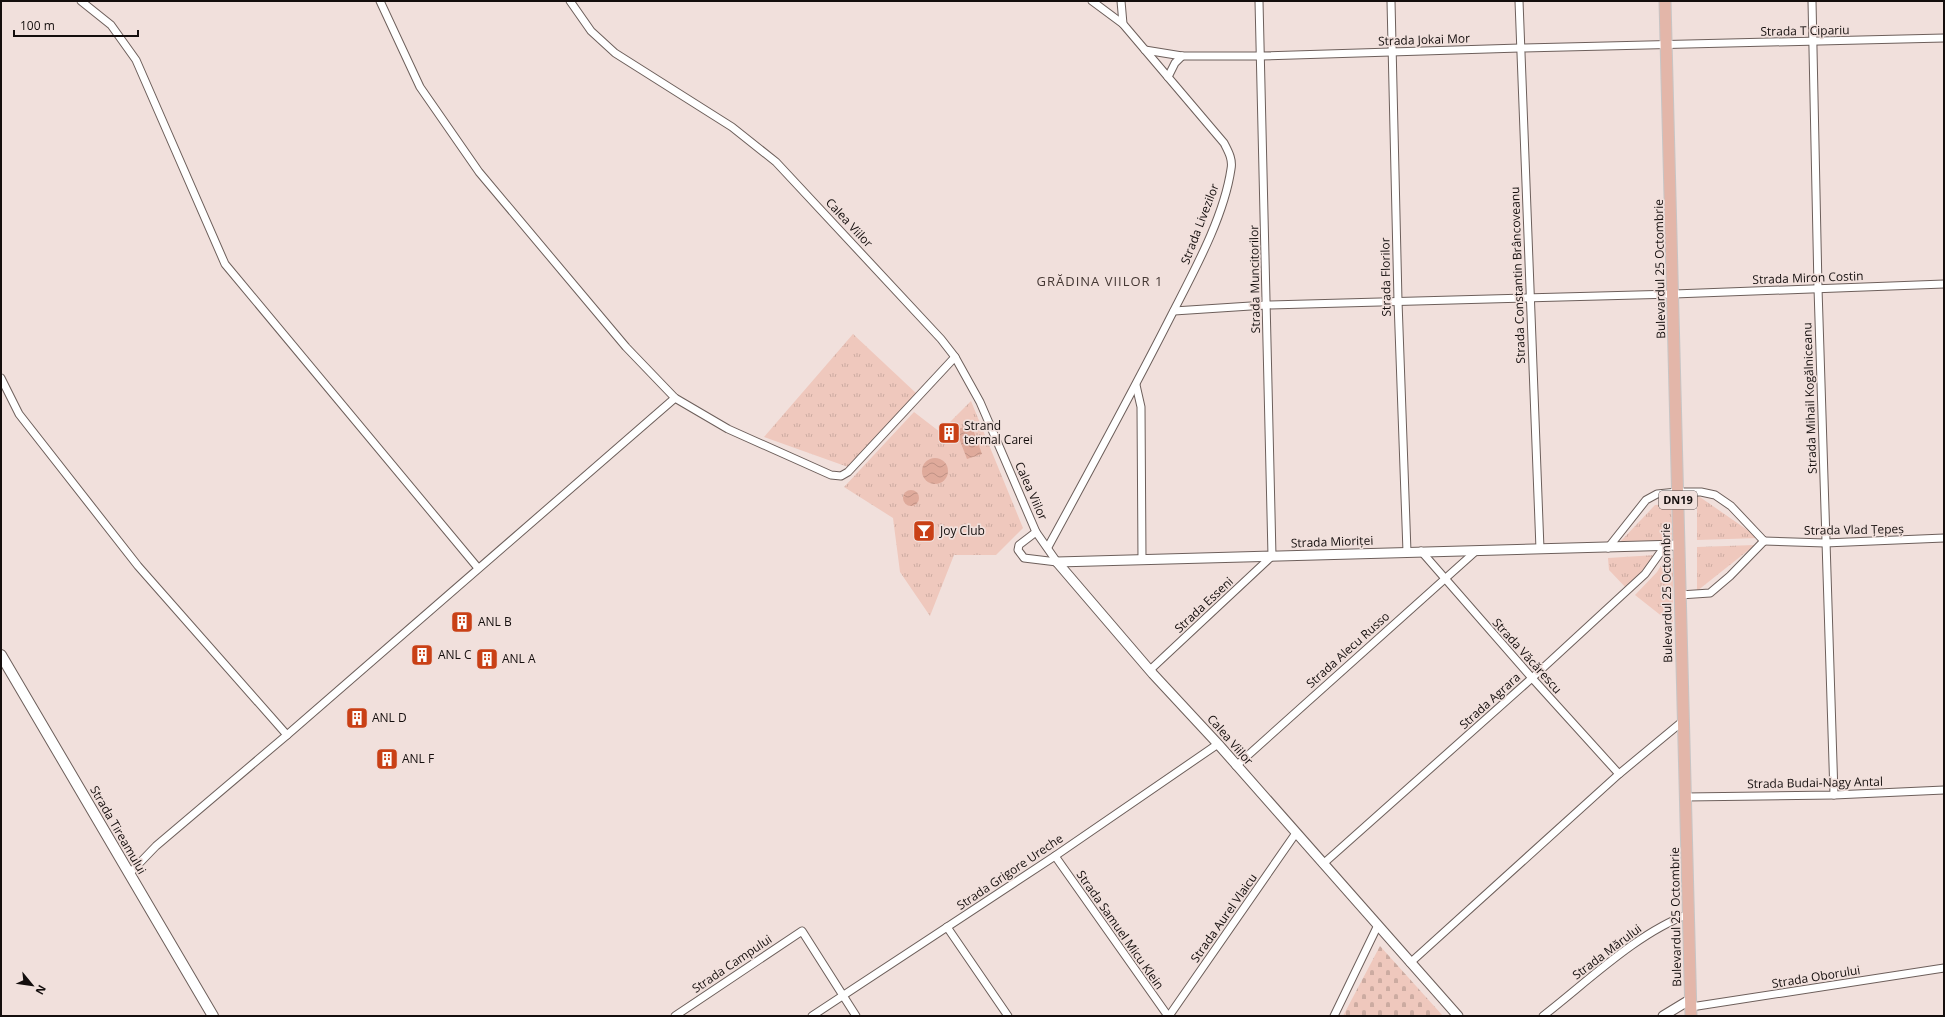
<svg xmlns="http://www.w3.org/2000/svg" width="1945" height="1017" viewBox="0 0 1945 1017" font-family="'Open Sans',sans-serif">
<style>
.grass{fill:url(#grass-tufts)}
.cemetery{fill:url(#cemetery-stones)}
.water{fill:url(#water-waves)}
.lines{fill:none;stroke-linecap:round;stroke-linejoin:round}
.minor-casing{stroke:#6d5f5b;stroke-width:9}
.tertiary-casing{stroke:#6d5f5b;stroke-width:11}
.secondary-casing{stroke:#6d5f5b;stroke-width:12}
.primary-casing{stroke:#c7c5c5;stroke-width:13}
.minor{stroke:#fff;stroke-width:7}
.tertiary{stroke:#fff;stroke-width:9}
.secondary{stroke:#fff;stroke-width:10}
.primary{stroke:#e3b6a9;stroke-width:11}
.labels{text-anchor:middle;stroke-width:3.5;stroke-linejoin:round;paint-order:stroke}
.shield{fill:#f1e0dc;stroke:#564d4b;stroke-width:1}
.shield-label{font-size:11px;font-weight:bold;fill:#140e0d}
.street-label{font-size:12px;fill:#140e0d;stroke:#f1e0dc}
.poi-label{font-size:12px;fill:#140e0d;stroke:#f1e0dc;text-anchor:start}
.neighbourhood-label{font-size:13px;letter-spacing:1px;fill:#443733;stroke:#f1e0dc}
</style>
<defs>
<pattern id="grass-tufts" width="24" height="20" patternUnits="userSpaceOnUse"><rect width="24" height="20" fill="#efc8bd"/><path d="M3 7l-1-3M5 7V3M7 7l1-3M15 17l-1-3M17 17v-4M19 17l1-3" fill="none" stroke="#ccaba1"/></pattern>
<pattern id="cemetery-stones" width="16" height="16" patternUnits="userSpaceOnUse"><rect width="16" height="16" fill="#efc8bd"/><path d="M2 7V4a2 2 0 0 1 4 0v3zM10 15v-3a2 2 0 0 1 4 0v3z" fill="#ccaba1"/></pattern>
<pattern id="water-waves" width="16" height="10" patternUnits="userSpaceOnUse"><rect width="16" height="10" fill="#dfaa9b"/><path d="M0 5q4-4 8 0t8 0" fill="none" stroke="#be9184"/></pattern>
</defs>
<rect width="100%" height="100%" fill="#f1e0dc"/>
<g class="grass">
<path d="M853,334l64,60 -69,73 -84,-30z"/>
<path d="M971,401l52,127 -27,27h-42l-24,61 -30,-44 -7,-54 -49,-31 70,-75 26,20z"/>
<path d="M1697,495l62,43 -62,2z"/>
<path d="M1671,504l2,39h-54l36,-38z"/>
<path d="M1755,545l-58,46v-44z"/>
<path d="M1655,555l-27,35 -19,-20 -1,-12z"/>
<path d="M1666,557l7,1v67l-38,-30 22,-23z"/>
</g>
<path class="cemetery" d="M1380,946l63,70h-100z"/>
<g class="water">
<path d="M971,424l11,30 -15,5 -11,-29z"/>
<circle cx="935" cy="471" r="13"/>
<circle cx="911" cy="498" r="8"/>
</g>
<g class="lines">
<g class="minor-casing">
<g id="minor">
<path d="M81,1l30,24 25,35 89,204 253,304"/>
<path d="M380,1l40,86 59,85 147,175 49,51 53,31 103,46 10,1 7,-4 107,-115"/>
<path d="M570,1l21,30 24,22 117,74 44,35 165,177 14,18 25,45 56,130 21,30"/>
<path d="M1092,1l31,23"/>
<path d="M1391,1l7,300 9,251"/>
<path d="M1519,1l21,548"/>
<path d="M1812,1l6,287 16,507"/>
<path d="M1145,50l37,6h78l260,-8 424,-10"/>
<path d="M1168,77l7,-14 7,-7"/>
<path d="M1174,311l92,-6 408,-11 270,-10"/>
<path d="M1,378l18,36 119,152 149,169"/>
<path d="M1136,385l5,22 1,152"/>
<path d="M1036,532l-17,13 -1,5 6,8 33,4"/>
<path d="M1764,541l61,2 119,-5"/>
<path d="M1048,547c42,-77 84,-154 124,-233 22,-43 52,-97 59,-145 2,-10 -3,-18 -7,-26l-101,-119 -2,-23"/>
<path d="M1608,548l38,-48 11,-6 20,-2h24l14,3 16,11 33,35"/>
<path d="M1421,551l111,127 87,96"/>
<path d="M1680,595l30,-2 20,-17 34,-35"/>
<path d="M1150,670l122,-114 -13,-555"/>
<path d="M1236,766l240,-215"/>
<path d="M1686,797l148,-2 110,-5"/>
<path d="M1055,856l113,160"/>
<path d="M1323,864l209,-186 113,-104 20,-28"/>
<path d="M129,874l27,-28 131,-111 388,-337"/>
<path d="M947,927l61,89"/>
<path d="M1410,963l209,-189 64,-53"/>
<path d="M1691,1007l253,-39"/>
<path d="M675,1016l127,-85 54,85"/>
<path d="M812,1016l243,-160 163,-112"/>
<path d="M1169,1016l127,-183"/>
<path d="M1334,1016l44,-91"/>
<path d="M1543,1016c44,-34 95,-84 146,-102"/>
</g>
</g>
<g class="tertiary-casing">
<g id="tertiary">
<path d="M1057,562l622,-17"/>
<path d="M1057,562l96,112 65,70 240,272"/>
<path d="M1663,1016l28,-17"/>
</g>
</g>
<g class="secondary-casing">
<path id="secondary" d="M1,655l212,361"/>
</g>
<g class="primary-casing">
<path id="primary" d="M1665,1l26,1015"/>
</g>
<use href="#minor" class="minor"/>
<use href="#tertiary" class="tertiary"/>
<use href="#secondary" class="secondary"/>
<use href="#primary" class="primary"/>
</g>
<defs>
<g id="building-square" transform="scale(1.15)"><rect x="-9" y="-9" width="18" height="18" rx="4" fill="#c94016" stroke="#f1e0dc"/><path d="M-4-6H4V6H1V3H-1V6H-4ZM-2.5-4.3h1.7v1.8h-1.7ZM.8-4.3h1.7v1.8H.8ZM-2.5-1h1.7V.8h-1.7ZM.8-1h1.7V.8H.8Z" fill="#fff"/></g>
<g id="bar-square" transform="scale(1.15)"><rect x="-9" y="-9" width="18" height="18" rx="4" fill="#c94016" stroke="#f1e0dc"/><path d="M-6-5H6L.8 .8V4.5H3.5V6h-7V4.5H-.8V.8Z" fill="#fff"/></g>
</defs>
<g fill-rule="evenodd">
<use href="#building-square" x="949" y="433"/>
<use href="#bar-square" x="924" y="531"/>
<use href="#building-square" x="462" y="622"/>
<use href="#building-square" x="422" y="655"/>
<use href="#building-square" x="487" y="659"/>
<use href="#building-square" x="357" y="718"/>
<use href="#building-square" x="387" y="759"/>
</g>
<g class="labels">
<rect class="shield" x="1659" y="491" width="38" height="18" rx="3"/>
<g class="shield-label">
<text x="1678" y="504">DN19</text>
</g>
<g class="street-label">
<text transform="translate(1805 31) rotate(-1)" y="4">Strada T Cipariu</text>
<text transform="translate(1424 40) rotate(-2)" y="4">Strada Jokai Mor</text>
<text transform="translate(849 223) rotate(47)" y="4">Calea Viilor</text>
<text transform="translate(1200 224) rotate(-69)" y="4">Strada Livezilor</text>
<text transform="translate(1660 269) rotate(-91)" y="4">Bulevardul 25 Octombrie</text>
<text transform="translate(1518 275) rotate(-92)" y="4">Strada Constantin Brâncoveanu</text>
<text transform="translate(1386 277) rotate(-91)" y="4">Strada Florilor</text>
<text transform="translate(1808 278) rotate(-2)" y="4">Strada Miron Costin</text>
<text transform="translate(1255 279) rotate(-91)" y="4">Strada Muncitorilor</text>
<text transform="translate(1810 398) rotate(-92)" y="4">Strada Mihail Kogălniceanu</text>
<text transform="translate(1031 491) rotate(66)" y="4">Calea Viilor</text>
<text transform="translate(1854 530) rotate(-1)" y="4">Strada Vlad Țepeș</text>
<text transform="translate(1332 542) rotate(-2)" y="4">Strada Mioriței</text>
<text transform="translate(1667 593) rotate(-91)" y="4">Bulevardul 25 Octombrie</text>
<text transform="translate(1204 605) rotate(-43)" y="4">Strada Esseni</text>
<text transform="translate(1348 650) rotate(-42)" y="4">Strada Alecu Russo</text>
<text transform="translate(1527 656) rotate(48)" y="4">Strada Văcărescu</text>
<text transform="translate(1490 701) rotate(-42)" y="4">Strada Agrara</text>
<text transform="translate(1230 740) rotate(49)" y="4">Calea Viilor</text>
<text transform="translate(1815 783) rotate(-1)" y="4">Strada Budai-Nagy Antal</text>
<text transform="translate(118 830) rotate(60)" y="4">Strada Tireamului</text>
<text transform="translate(1010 872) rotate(-34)" y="4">Strada Grigore Ureche</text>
<text transform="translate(1676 917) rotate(-91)" y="4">Bulevardul 25 Octombrie</text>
<text transform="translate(1224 918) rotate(-55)" y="4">Strada Aurel Vlaicu</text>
<text transform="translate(1120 930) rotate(55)" y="4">Strada Samuel Micu Klein</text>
<text transform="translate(1607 952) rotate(-37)" y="4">Strada Mărului</text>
<text transform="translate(732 964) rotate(-34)" y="4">Strada Campului</text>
<text transform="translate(1816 977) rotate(-9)" y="4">Strada Oborului</text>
</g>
<g class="poi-label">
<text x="964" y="430">Strand<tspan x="964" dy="14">termal Carei</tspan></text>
<text x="940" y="535">Joy Club</text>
<text x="478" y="626">ANL B</text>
<text x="438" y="659">ANL C</text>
<text x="502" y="663">ANL A</text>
<text x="372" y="722">ANL D</text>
<text x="402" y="763">ANL F</text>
</g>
<g class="neighbourhood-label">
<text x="1100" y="286">GRĂDINA VIILOR 1</text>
</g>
</g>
<rect width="1945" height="1017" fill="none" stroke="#140e0d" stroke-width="4"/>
<g transform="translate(32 985) rotate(119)" stroke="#f1e0dc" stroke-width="3" paint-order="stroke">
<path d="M0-3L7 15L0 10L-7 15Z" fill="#140e0d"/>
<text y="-6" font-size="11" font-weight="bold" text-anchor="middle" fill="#140e0d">N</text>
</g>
<path d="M14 30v6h124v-6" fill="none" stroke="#140e0d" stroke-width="2"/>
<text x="20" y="30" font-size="12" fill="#140e0d" stroke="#f1e0dc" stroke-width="3" paint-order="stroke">100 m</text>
</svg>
